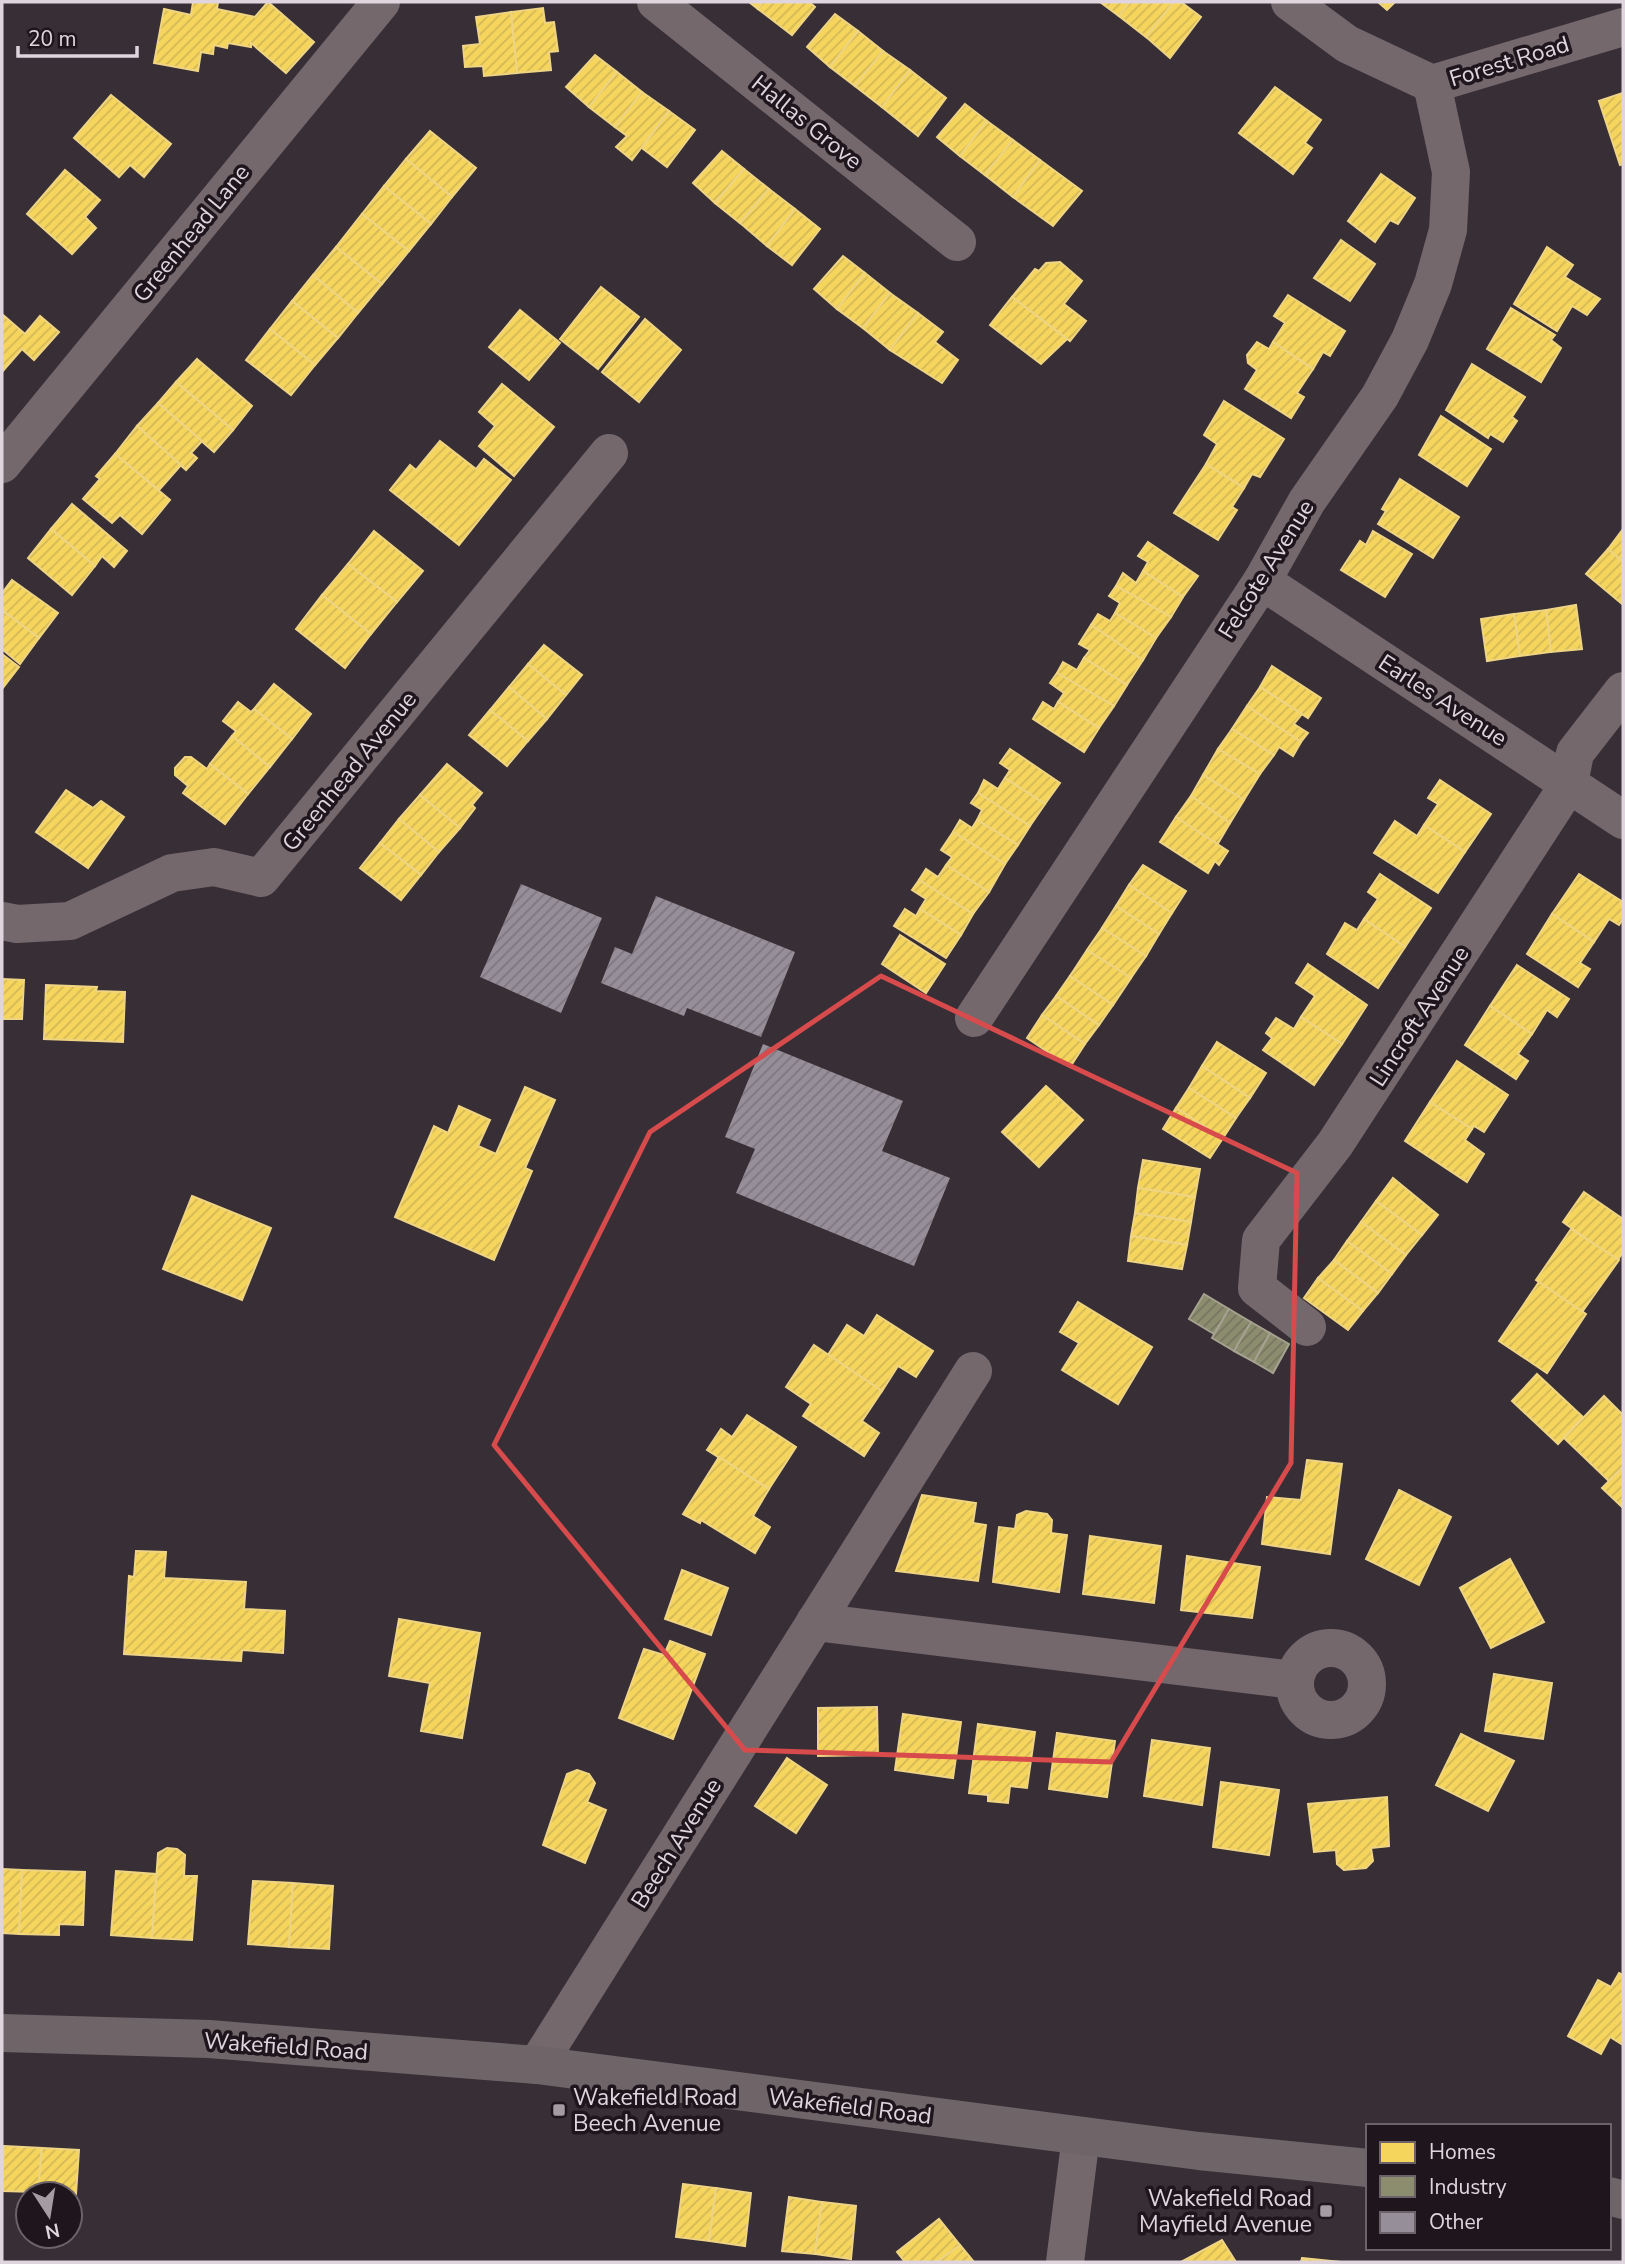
<svg xmlns="http://www.w3.org/2000/svg" width="1625" height="2264" viewBox="0 0 1625 2264" font-family="'Nunito Sans',sans-serif">
<style>
.homes{fill:url(#homes-hatch);stroke:#efd583;stroke-width:2}
.industry{fill:url(#industry-hatch);stroke:#a5a290;stroke-width:2}
.building{fill:url(#building-hatch)}
.lines{fill:none;stroke-linecap:round;stroke-linejoin:round}
.street{stroke:#74686d;stroke-width:38}
.highway{stroke:#6f6569;stroke-width:38}
.marked{fill:none;stroke:#d84b4c;stroke-width:5;stroke-linejoin:round}
.poi-dot{fill:#a59ba3;stroke:#1e161c;stroke-width:2.5}
.labels{text-anchor:middle;stroke-width:7;stroke-linejoin:round;paint-order:stroke}
.street-label{font-size:23px;fill:#e0d5de;stroke:#1e161c}
.poi-label{font-size:23px;fill:#e0d5de;stroke:#1e161c;text-anchor:start}
</style>
<defs>
<pattern id="homes-hatch" width="6" height="6" patternUnits="userSpaceOnUse" patternTransform="scale(1.75)"><rect width="6" height="6" fill="#f6d55c"/><path d="M-1 1l2-2M0 6l6-6M5 7l2-2" fill="none" stroke="#d2b757"/></pattern>
<pattern id="industry-hatch" width="6" height="6" patternUnits="userSpaceOnUse" patternTransform="scale(1.75)"><rect width="6" height="6" fill="#8c8c6e"/><path d="M-1 1l2-2M0 6l6-6M5 7l2-2" fill="none" stroke="#767561"/></pattern>
<pattern id="building-hatch" width="6" height="6" patternUnits="userSpaceOnUse" patternTransform="scale(1.75)"><rect width="6" height="6" fill="#968e98"/><path d="M-1 1l2-2M0 6l6-6M5 7l2-2" fill="none" stroke="#7d777e"/></pattern>
</defs>
<rect width="100%" height="100%" fill="#382f36"/>
<g class="homes">
<path d="M193,2h25l-1,7 38,8 13,-15 46,40 -28,31 -35,-30v4l-23,-4 -1,5 -13,-3 -1,9 -12,-2 -3,19 -44,-8 10,-54 27,6z"/>
<path d="M749,2h14l-5,7z"/>
<path d="M763,2h46l6,5 -23,28 -34,-26z"/>
<path d="M1100,2h30l-11,14z"/>
<path d="M1130,2h44l-28,35 -27,-21z"/>
<path d="M1174,2h7l20,15 -31,41 -24,-21z"/>
<path d="M1378,2h17l-8,8z"/>
<path d="M543,8l2,15 9,-1 4,29 -9,1 2,18 -34,3 -6,-61z"/>
<path d="M511,12l6,61 -33,3 -1,-10 -18,1 -2,-21 17,-2 -4,-27z"/>
<path d="M835,14l23,17 -28,36 -23,-20z"/>
<path d="M858,31l25,20 -28,35 -25,-19z"/>
<path d="M883,51l27,19 -28,37 -27,-21z"/>
<path d="M595,55l22,17 -28,35 -23,-20z"/>
<path d="M910,70l36,28 -28,38 -36,-29z"/>
<path d="M617,72l25,20 -27,35 -26,-20z"/>
<path d="M1275,87l46,33 -16,23 7,5 -19,26 -54,-41z"/>
<path d="M642,92l27,19 -37,49 -16,-13 11,-11 -12,-9z"/>
<path d="M1623,93v71l-3,1 -21,-64z"/>
<path d="M111,95l60,49 -27,33 -14,-12 -11,12 -45,-39z"/>
<path d="M965,104l22,17 -27,35 -23,-19z"/>
<path d="M669,111l26,19 -28,37 -25,-19z"/>
<path d="M987,121l26,19 -28,35 -25,-19z"/>
<path d="M430,131l46,37 -24,29 -46,-38z"/>
<path d="M1013,140l27,20 -27,37 -28,-22z"/>
<path d="M722,151l22,18 -29,34 -22,-20z"/>
<path d="M406,159l46,38 -21,27 -47,-38z"/>
<path d="M1040,160l42,31 -29,35 -40,-29z"/>
<path d="M744,169l25,20 -29,34 -25,-20z"/>
<path d="M65,170l35,30 -15,17 11,11 -24,26 -45,-40z"/>
<path d="M1381,174l34,24 -17,26 -8,-4 -15,22 -27,-21z"/>
<path d="M384,186l47,38 -22,27 -47,-37z"/>
<path d="M769,189l26,20 -28,37 -27,-23z"/>
<path d="M795,209l25,20 -28,36 -25,-19z"/>
<path d="M362,214l47,37 -27,33 -46,-37z"/>
<path d="M1341,240l34,24 -25,37 -36,-23z"/>
<path d="M336,247l46,37 -24,29 -45,-38z"/>
<path d="M1547,247l26,18 -8,12 35,22 -13,16 -15,-9 -15,25 -43,-27z"/>
<path d="M843,256l22,17 -28,36 -23,-20z"/>
<path d="M1060,262l22,19 -18,23 22,17 -16,20 -58,-44 23,-28 4,2 7,-8z"/>
<path d="M865,273l25,20 -27,35 -26,-19z"/>
<path d="M313,275l45,38 -20,25 -46,-37z"/>
<path d="M601,287l38,30 -41,52 -38,-30z"/>
<path d="M890,293l28,20 -28,37 -27,-22z"/>
<path d="M1288,295l57,36 -15,25 -7,-4 -10,17 -40,-27 12,-19 -11,-7z"/>
<path d="M1012,297l55,42 -26,25 -51,-39z"/>
<path d="M292,301l46,37 -23,27 -45,-36z"/>
<path d="M1511,308l44,27 -4,5 10,8 -20,34 -54,-33z"/>
<path d="M520,310l40,33 -31,37 -40,-33z"/>
<path d="M918,313l25,19 -8,10 23,18 -16,23 -52,-33z"/>
<path d="M2,314l23,20 15,-18 19,16 -25,28 -12,-11 -20,23z"/>
<path d="M645,319l36,31 -42,52 -37,-30z"/>
<path d="M270,329l45,36 -24,30 -45,-35z"/>
<path d="M1257,342l12,7 4,-7 40,27 -16,24 7,4 -13,21 -46,-29 12,-19 -9,-7 -1,-8z"/>
<path d="M197,359l55,47 -19,24 -57,-48z"/>
<path d="M1472,364l53,33 -13,20 5,4 -14,21 -13,-8 -2,4 -42,-28z"/>
<path d="M176,382l57,48 -19,22 -56,-49z"/>
<path d="M502,384l52,43 -40,49 -35,-30 16,-20 -16,-14z"/>
<path d="M1224,401l60,38 -24,38 -8,-3 -8,14 -38,-24 11,-20 -13,-9z"/>
<path d="M158,403l44,38 -11,12 6,5 -11,12 -49,-44z"/>
<path d="M1441,416l50,33 -24,37 -48,-31z"/>
<path d="M137,426l44,39 -22,25 -44,-36z"/>
<path d="M440,441l36,28 8,-10 27,21 -52,65 -69,-55 20,-25 6,5z"/>
<path d="M115,454l55,46 -28,34 -22,-19 -8,8 -29,-24 17,-20 -4,-3z"/>
<path d="M1206,464l38,24 -12,19 5,3 -19,30 -44,-27z"/>
<path d="M1400,479l59,38 -26,41 -55,-34 8,-13 -4,-2z"/>
<path d="M72,504l55,47 -13,16 -12,-11 -7,10 -44,-37z"/>
<path d="M51,529l44,37 -23,29 -44,-37z"/>
<path d="M1623,529v33l-15,-13z"/>
<path d="M374,531l49,40 -26,31 -49,-38z"/>
<path d="M1373,531l39,23 -27,43 -44,-27 19,-29 6,4z"/>
<path d="M1148,542l50,34 -15,21 -40,-26 5,-9 -10,-6z"/>
<path d="M1608,549l15,13 -1,42 -36,-30z"/>
<path d="M348,564l49,38 -26,32 -49,-39z"/>
<path d="M1143,571l40,26 -12,20 -55,-31 7,-13 13,10z"/>
<path d="M12,580l46,33 -19,25 -37,-28v-17z"/>
<path d="M1116,586l55,31 -15,21 -41,-25 5,-10 -11,-7z"/>
<path d="M322,595l49,39 -26,34 -49,-39z"/>
<path d="M1576,605l6,44 -31,3 -5,-42z"/>
<path d="M2,610l37,28 -19,26 -18,-15z"/>
<path d="M1546,610l5,42 -31,4 -6,-42z"/>
<path d="M1115,613l41,25 -13,22 -52,-35 7,-11 12,7z"/>
<path d="M1514,614l6,42 -33,5 -6,-42z"/>
<path d="M1091,625l52,35 -16,25 -43,-27 6,-8 -11,-6z"/>
<path d="M544,645l38,30 -16,20 -38,-31z"/>
<path d="M2,654l17,13 -17,22z"/>
<path d="M1084,658l43,27 -13,21 -57,-33 6,-11 14,8z"/>
<path d="M528,664l38,31 -19,24 -38,-32z"/>
<path d="M1272,666l49,32 -13,20 -48,-31z"/>
<path d="M1057,673l57,33 -15,22 -41,-26 6,-9 -14,-10z"/>
<path d="M274,684l37,30 -19,25 -38,-30z"/>
<path d="M509,687l38,32 -19,22 -38,-31z"/>
<path d="M1260,687l42,27 -8,10 14,9 -7,9 -54,-36z"/>
<path d="M238,702l13,10 3,-3 38,30 -22,28 -38,-31 4,-5 -13,-10z"/>
<path d="M1043,702l11,7 4,-7 41,26 -15,24 -51,-33z"/>
<path d="M1247,706l54,36 -8,14 -14,-9 -5,8 -42,-26z"/>
<path d="M490,710l38,31 -21,25 -38,-31z"/>
<path d="M1232,729l42,26 -14,19 -42,-25z"/>
<path d="M232,736l38,31 -22,27 -38,-30z"/>
<path d="M1010,749l50,34 -15,21 -40,-26 5,-8 -10,-7z"/>
<path d="M1218,749l42,25 -16,26 -41,-25z"/>
<path d="M185,757h6l16,12 3,-5 38,30 -23,30 -42,-31 5,-7 -13,-11v-7z"/>
<path d="M447,764l35,29 -10,12 3,3 -15,20 -40,-33z"/>
<path d="M1203,775l41,25 -14,23 -39,-27z"/>
<path d="M1005,778l40,26 -15,22 -52,-33 6,-13 14,9z"/>
<path d="M1440,780l51,34 -26,38 -41,-27 14,-21 -10,-6z"/>
<path d="M66,790l27,18 8,-7 23,16 -36,51 -52,-36z"/>
<path d="M978,793l52,33 -12,19 -41,-25 5,-10 -11,-7z"/>
<path d="M420,795l40,33 -21,24 -40,-33z"/>
<path d="M1191,796l39,27 -13,22 -41,-28z"/>
<path d="M1176,817l52,34 -9,14 -4,-4 -7,12 -48,-31z"/>
<path d="M399,819l40,33 -18,23 -41,-32z"/>
<path d="M960,820l12,8 5,-8 41,25 -13,19 -52,-32z"/>
<path d="M1395,821l22,15 7,-11 41,27 -27,41 -64,-40z"/>
<path d="M953,832l52,32 -16,28 -43,-27 6,-8 -11,-7z"/>
<path d="M380,843l41,32 -20,25 -41,-32z"/>
<path d="M946,865l43,27 -16,22 -54,-34 7,-11 12,8z"/>
<path d="M1143,865l43,26 -14,22 -43,-28z"/>
<path d="M1380,874l51,34 -26,39 -41,-28 14,-20 -10,-7z"/>
<path d="M1579,874l44,28v17l-4,6 -10,-6 -15,23 -42,-28z"/>
<path d="M919,880l54,34 -12,21 -41,-26 6,-10 -14,-9z"/>
<path d="M1129,885l43,28 -13,21 -43,-28z"/>
<path d="M1116,906l43,28 -13,22 -44,-28z"/>
<path d="M905,909l11,7 4,-7 41,26 -15,23 -52,-32z"/>
<path d="M1552,914l42,28 -14,21 10,6 -12,18 -51,-33z"/>
<path d="M1364,919l41,28 -27,41 -51,-34 18,-31 12,7z"/>
<path d="M1102,928l44,28 -15,22 -44,-28z"/>
<path d="M900,935l45,29 -19,29 -44,-29z"/>
<path d="M1087,950l44,28 -18,27 -43,-29z"/>
<path d="M1308,964l59,41 -25,39 -41,-27 14,-21 -19,-13z"/>
<path d="M1517,965l52,34 -12,18 -10,-7 -15,24 -42,-28z"/>
<path d="M1070,976l43,29 -14,20 -43,-29z"/>
<path d="M2,979l22,1 -2,39h-20z"/>
<path d="M46,985l51,2 -1,4 29,1 -2,50 -79,-3z"/>
<path d="M1056,996l43,29 -14,19 -43,-29z"/>
<path d="M1490,1006l42,28 -14,20 10,7 -12,18 -51,-34z"/>
<path d="M1042,1015l43,29 -15,23 -43,-29z"/>
<path d="M1301,1017l41,27 -28,41 -51,-35 9,-12 -6,-5 10,-15 18,11z"/>
<path d="M1217,1042l49,31 -16,25 -48,-32z"/>
<path d="M1457,1061l51,34 -24,37 -10,-6 -2,3 -42,-27z"/>
<path d="M1202,1066l48,32 -14,20 -47,-30z"/>
<path d="M1046,1086l37,34 -44,47 -37,-35z"/>
<path d="M525,1087l30,13 -30,68 7,3 -38,89 -99,-43 39,-91 14,7 11,-27 31,14 -12,26 18,8z"/>
<path d="M1189,1088l47,30 -13,20 -47,-30z"/>
<path d="M1430,1102l42,27 -7,11 19,14 -17,28 -62,-41z"/>
<path d="M1176,1108l47,30 -13,20 -47,-29z"/>
<path d="M1143,1160l57,9 -5,28 -57,-9z"/>
<path d="M1393,1178l45,37 -16,20 -46,-34z"/>
<path d="M1138,1188l57,9 -4,25 -56,-9z"/>
<path d="M1584,1192l39,27v33l-6,9 -54,-39z"/>
<path d="M192,1196l79,32 -29,72 -79,-31z"/>
<path d="M1376,1201l46,34 -16,20 -45,-33z"/>
<path d="M1135,1213l56,9 -4,23 -56,-9z"/>
<path d="M1361,1222l45,33 -14,19 -45,-33z"/>
<path d="M1571,1229l48,31 -37,52 -46,-32z"/>
<path d="M1131,1236l56,9 -5,24 -54,-8z"/>
<path d="M1347,1241l45,33 -14,19 -44,-33z"/>
<path d="M1334,1260l44,33 -15,18 -45,-33z"/>
<path d="M1318,1278l45,33 -15,19 -44,-32z"/>
<path d="M1539,1282l47,32 -39,59 -48,-32z"/>
<path d="M1078,1302l74,45 -34,57 -56,-34 17,-27 -19,-11z"/>
<path d="M877,1315l56,36 -17,26 -18,-11 -16,25 -54,-36 19,-30 17,11z"/>
<path d="M814,1345l68,46 -20,30 17,12 -15,23 -61,-40 8,-12 -25,-17z"/>
<path d="M1537,1374l46,43 -25,27 -46,-43z"/>
<path d="M1604,1396l19,19v52l-14,14 -45,-43z"/>
<path d="M747,1415l49,32 -27,42 -62,-39 14,-21 11,8z"/>
<path d="M719,1457l50,32 -16,27 17,11 -15,26 -54,-33 -1,3 -17,-9z"/>
<path d="M1307,1460l35,4 -12,90 -68,-10 5,-47 34,3z"/>
<path d="M1623,1467v41l-21,-20z"/>
<path d="M1399,1490l52,27 -32,68 -53,-26z"/>
<path d="M922,1495l54,8 -3,20 13,2 -8,56 -82,-10z"/>
<path d="M1026,1511l21,3 5,6 -1,13 16,2 -8,57 -66,-10 6,-55 16,2 2,-14z"/>
<path d="M1090,1536l71,10 -7,57 -71,-9z"/>
<path d="M136,1551l30,1 -2,26 82,4 -2,27 41,2 -2,42 -41,-3 -1,11 -117,-7 5,-78 5,1z"/>
<path d="M1187,1556l73,11 -8,51 -71,-8z"/>
<path d="M1510,1559l34,63 -53,26 -31,-60z"/>
<path d="M682,1570l46,18 -17,47 -46,-16z"/>
<path d="M399,1619l81,14 -18,105 -41,-7 9,-48 -41,-7z"/>
<path d="M670,1641l35,13 -32,85 -54,-21 25,-69 20,6z"/>
<path d="M1494,1674l58,9 -9,56 -58,-8z"/>
<path d="M877,1707l1,48 -60,1v-48z"/>
<path d="M903,1714l58,8 -8,56 -58,-8z"/>
<path d="M978,1724l57,8 -8,56 -17,-2 -2,17 -20,-2v-6l-19,-2z"/>
<path d="M1057,1733l58,8 -8,56 -58,-8z"/>
<path d="M1461,1734l53,27 -26,50 -52,-26z"/>
<path d="M1152,1740l58,8 -8,57 -58,-9z"/>
<path d="M787,1758l40,27 -31,48 -41,-27z"/>
<path d="M577,1770l12,4 6,9 -8,19 19,8 -21,53 -42,-18 24,-71z"/>
<path d="M1221,1782l58,8 -10,65 -56,-8z"/>
<path d="M1387,1797l2,49 -18,2 2,13 -7,7 -22,2 -7,-6 -1,-14 -22,2 -6,-48z"/>
<path d="M167,1848l10,1 8,6 -1,21h13l-5,64 -40,-2 6,-85z"/>
<path d="M2,1869l20,1 -3,64 -17,-1z"/>
<path d="M22,1870l63,2 -2,53 -24,-1v11l-40,-1z"/>
<path d="M116,1871l40,3 -4,64 -41,-3z"/>
<path d="M253,1881l40,2 -4,64 -41,-3z"/>
<path d="M293,1883l40,3 -4,63 -40,-2z"/>
<path d="M1619,1973l4,2v70l-13,-8 -9,17 -33,-18 30,-56 13,7z"/>
<path d="M4,2146l38,2 -4,44 -36,-1z"/>
<path d="M42,2148l37,2 -3,44 -38,-2z"/>
<path d="M683,2184l33,4 -7,53 -33,-4z"/>
<path d="M716,2188l35,5 -6,53 -36,-5z"/>
<path d="M789,2197l33,5 -7,52 -33,-3z"/>
<path d="M822,2202l34,4 -5,53 -36,-5z"/>
<path d="M939,2219l21,26 -23,17h-32l-8,-10z"/>
<path d="M1222,2240l14,22h-55z"/>
<path d="M960,2245l14,17h-37z"/>
<path d="M1302,2258l39,4h-40z"/>
</g>
<g class="industry">
<path d="M1204,1294l25,15 -15,25 -25,-15z"/>
<path d="M1229,1309l22,13 -17,29 -22,-13z"/>
<path d="M1251,1322l19,11 -16,29 -20,-11z"/>
<path d="M1270,1333l19,11 -16,29 -19,-11z"/>
</g>
<g class="building">
<path d="M521,884l81,34 -41,95 -81,-36z"/>
<path d="M656,896l139,56 -34,85 -74,-29 -3,8 -83,-33 14,-36 17,7z"/>
<path d="M763,1044l140,57 -21,50 68,27 -36,88 -178,-73 19,-44 -30,-12z"/>
</g>
<g class="lines">
<g class="street">
<path d="M656,2l301,240"/>
<path d="M1290,2l57,42 85,40 191,-57"/>
<path d="M2,464l379,-462"/>
<path d="M1262,581l361,239"/>
<path d="M2,921l15,3 53,-3 102,-48 42,-6 47,11 348,-425"/>
<path d="M974,1018l288,-437 45,-80 73,-105 30,-56 23,-56 15,-54 3,-58 -19,-88"/>
<path d="M1307,1327l-50,-39 4,-48 74,-96 234,-360 6,-31 48,-62"/>
<path d="M815,1622l479,58"/>
<circle cx="1331" cy="1684" r="36"/>
<path d="M537,2065l436,-694"/>
<path d="M1065,2262l16,-126"/>
</g>
<g class="highway">
<path d="M2,2033l207,6 328,26 662,86 169,17"/>
<path d="M1609,2196l14,4"/>
</g>
</g>
<path class="marked" d="M881,976l416,197 -6,290 -180,299 -366,-12 -251,-305 156,-313z"/>
<g class="poi-dot">
<rect x="552" y="2103" width="14" height="14" rx="3.5"/>
<rect x="1319" y="2204" width="14" height="14" rx="3.5"/>
</g>
<g class="labels">
<g class="street-label">
<text transform="translate(1509 61) rotate(-17)" y="8">Forest Road</text>
<text transform="translate(807 122) rotate(39)" y="8">Hallas Grove</text>
<text transform="translate(191 233) rotate(-51)" y="8">Greenhead Lane</text>
<text transform="translate(1266 569) rotate(-58)" y="8">Felcote Avenue</text>
<text transform="translate(1443 700) rotate(33)" y="8">Earles Avenue</text>
<text transform="translate(349 771) rotate(-51)" y="8">Greenhead Avenue</text>
<text transform="translate(1419 1016) rotate(-57)" y="8">Lincroft Avenue</text>
<text transform="translate(676 1843) rotate(-58)" y="8">Beech Avenue</text>
<text transform="translate(286 2046) rotate(4)" y="8">Wakefield Road</text>
<text transform="translate(850 2106) rotate(7)" y="8">Wakefield Road</text>
</g>
<g class="poi-label">
<text x="573" y="2105">Wakefield Road<tspan x="573" dy="26">Beech Avenue</tspan></text>
<text x="1312" y="2206" text-anchor="end">Wakefield Road<tspan x="1312" dy="26">Mayfield Avenue</tspan></text>
</g>
</g>
<rect width="1625" height="2264" fill="none" stroke="#e0d5de" stroke-width="7"/>
<rect x="1366" y="2124" width="245" height="126" fill="#1e161c" stroke="#6c626a" stroke-width="2"/>
<rect x="1380" y="2142" width="35" height="21" fill="#f6d55c" stroke="#6c626a" stroke-width="2"/>
<text x="1429" y="2159" font-size="21" fill="#e0d5de">Homes</text>
<rect x="1380" y="2176" width="35" height="21" fill="#8c8c6e" stroke="#6c626a" stroke-width="2"/>
<text x="1429" y="2194" font-size="21" fill="#e0d5de">Industry</text>
<rect x="1380" y="2212" width="35" height="21" fill="#968e98" stroke="#6c626a" stroke-width="2"/>
<text x="1429" y="2229" font-size="21" fill="#e0d5de">Other</text>
<g transform="translate(49 2215) rotate(168)"><circle r="33" fill="#1e161c" stroke="#6c626a" stroke-width="2"/>
<path d="M0-5L12 26L0 18L-12 26Z" fill="#a59ba3"/>
<text y="-10" font-size="19" font-weight="bold" text-anchor="middle" fill="#e0d5de">N</text>
</g>
<path d="M18 46v10h119v-10" fill="none" stroke="#e0d5de" stroke-width="3.5"/>
<text x="28" y="46" font-size="21" fill="#e0d5de" stroke="#1e161c" stroke-width="5" paint-order="stroke">20 m</text>
</svg>
